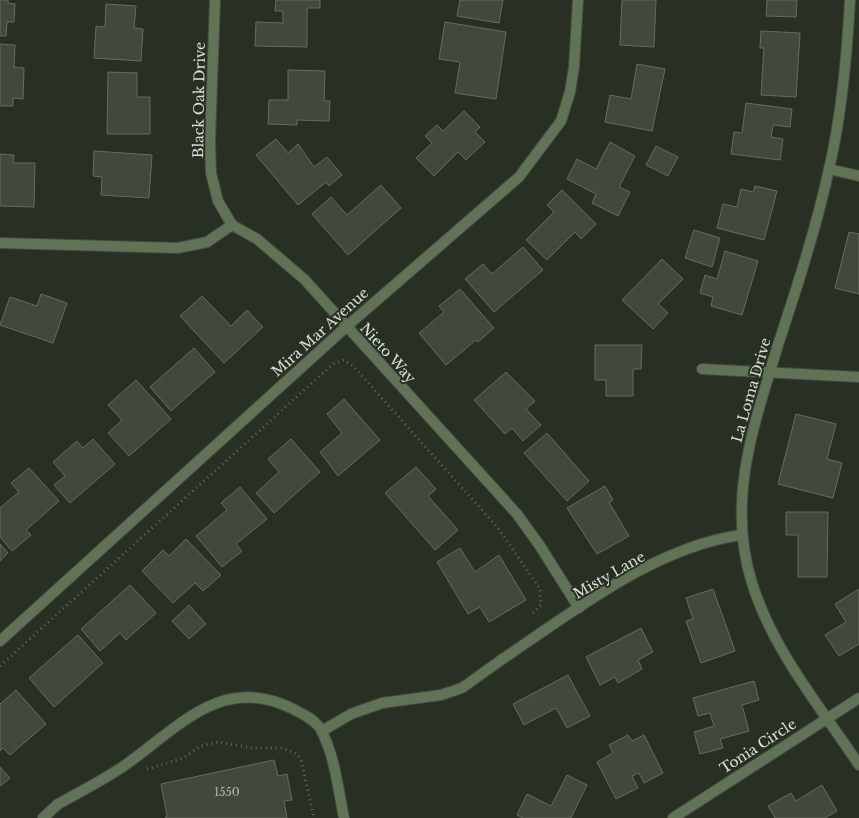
<svg xmlns="http://www.w3.org/2000/svg" width="859" height="818" viewBox="0 0 859 818" font-family="'Libre Baskerville',serif">
<style>
.building{fill:#41493b;stroke:#646d5e}
.lines{fill:none;stroke-linecap:round;stroke-linejoin:round}
.lane-casing{stroke:#454c40;stroke-width:12}
.street-casing{stroke:#454c40;stroke-width:12}
.path{stroke:#61685d;stroke-width:3;stroke-dasharray:1 4;stroke-linecap:butt}
.lane{stroke:#617356;stroke-width:10}
.street{stroke:#617356;stroke-width:10}
.labels{text-anchor:middle;stroke-width:4;stroke-linejoin:round;paint-order:stroke}
.number-label{font-size:11px;fill:#b4bab0}
.street-label{font-size:14px;fill:#dbe0d7;stroke:#283023}
</style>
<rect width="100%" height="100%" fill="#283023"/>
<g class="building">
<path d="M0,0h8v3l7,1 -1,18h-7l-1,14h-6z"/>
<path d="M276,0h44v8h-13v39l-52,-1 1,-24 27,1v-12h-8z"/>
<path d="M460,0h43l-4,23 -42,-7z"/>
<path d="M622,0h34l-2,47 -34,-2z"/>
<path d="M767,0h30l-1,17 -30,-1z"/>
<path d="M106,4l30,2 -2,22 9,1 -2,32 -47,-3 2,-32 9,1z"/>
<path d="M445,22l61,10 -10,67 -41,-6 5,-31 -21,-3z"/>
<path d="M761,31l39,2 -4,64 -35,-2 3,-47h-4z"/>
<path d="M0,44l15,1 -1,22 10,1 -1,31 -10,-1v8h-13z"/>
<path d="M637,64l28,5 -13,62 -47,-9 5,-27 21,4z"/>
<path d="M288,70l37,1 -1,30h6l-1,20 -32,-1v5l-29,-1 1,-24h19z"/>
<path d="M108,72l29,1v24h13v37h-43z"/>
<path d="M746,103l46,6 -2,18 -17,-2 -2,12 12,2 -3,21 -49,-6 3,-22 8,1z"/>
<path d="M464,111l16,16 -5,5 10,10 -19,18 -8,-8 -24,24 -18,-18 16,-15 -7,-7 12,-11 6,6z"/>
<path d="M276,139l12,14 10,-9 16,23 13,-10 15,18 -13,11 -3,-4 -28,23 -42,-50z"/>
<path d="M610,142l25,14 -16,31 11,5 -12,24 -26,-13 4,-9 -29,-15 10,-20 19,10z"/>
<path d="M656,146l22,11 -10,19 -22,-11z"/>
<path d="M94,151l58,4 -3,43 -48,-3 1,-18 -9,-1z"/>
<path d="M0,154l14,1 -1,8h22l-1,44 -34,-1z"/>
<path d="M381,185l20,23 -53,47 -36,-41 19,-17 16,18z"/>
<path d="M755,186l22,5 -13,49 -47,-12 6,-24 14,3 4,-18 12,3z"/>
<path d="M562,190l34,34 -15,15 -6,-7 -28,28 -21,-20 28,-28 -7,-7z"/>
<path d="M694,230l26,8 -8,29 -27,-9z"/>
<path d="M849,232l10,2v60l-24,-6z"/>
<path d="M523,247l20,23 -49,42 -29,-33 18,-15 9,10z"/>
<path d="M725,251l33,10 -16,54 -31,-9 2,-9 -13,-4 5,-18 12,4z"/>
<path d="M662,259l21,20 -25,25 10,9 -15,16 -31,-29z"/>
<path d="M460,289l34,39 -16,14 -2,-2 -30,25 -27,-32 25,-21 -5,-6z"/>
<path d="M41,294l26,9 -14,40 -53,-18 10,-28 27,9z"/>
<path d="M202,296l29,30 16,-16 16,17 -39,36 -44,-47z"/>
<path d="M595,345h47l-1,24h-8v27h-27v-16h-11z"/>
<path d="M194,348l21,24 -44,39 -21,-24z"/>
<path d="M506,372l29,29 -9,8 15,16 -18,16 -11,-13 -7,6 -31,-34z"/>
<path d="M136,380l35,39 -42,37 -21,-23 14,-13 -14,-15z"/>
<path d="M344,399l36,41 -42,36 -18,-24 22,-19 -15,-19z"/>
<path d="M796,414l40,10 -9,35 15,4 -9,35 -55,-14z"/>
<path d="M547,433l42,48 -22,20 -43,-48z"/>
<path d="M93,439l22,25 -45,39 -16,-18 11,-9 -12,-14 24,-21 6,7z"/>
<path d="M291,439l29,33 -46,41 -18,-20 23,-21 -11,-13z"/>
<path d="M416,467l20,22 -8,7 30,34 -23,20 -50,-57z"/>
<path d="M29,468l30,33 -33,29 5,5 -19,16 -12,-14v-29l19,-16 -8,-9z"/>
<path d="M605,486l8,14 -4,2 20,34 -32,18 -30,-46z"/>
<path d="M240,487l27,32 -31,25 6,7 -20,16 -26,-31 31,-26 -6,-7z"/>
<path d="M786,512h42l-1,65h-29v-42h-12z"/>
<path d="M186,539l35,36 -18,16 -8,-8 -22,20 -31,-32 21,-21 6,6z"/>
<path d="M0,544l8,9 -8,8z"/>
<path d="M460,548l15,24 24,-17 27,45 -37,22 -9,-15 -12,7 -31,-52z"/>
<path d="M130,585l26,28 -30,27 -6,-7 -20,18 -19,-22z"/>
<path d="M713,589l22,62 -34,12 -15,-42 7,-2 -7,-21z"/>
<path d="M859,589v55l-20,12 -14,-21 21,-13 -11,-18z"/>
<path d="M189,605l17,19 -17,15 -17,-18z"/>
<path d="M641,628l12,24 -15,8 4,9 -24,14 -3,-6 -15,8 -14,-28z"/>
<path d="M78,635l25,28 -49,44 -25,-29z"/>
<path d="M568,675l22,41 -23,12 -11,-20 -32,17 -11,-21z"/>
<path d="M754,681l5,19 -17,5 7,26 -29,8 3,9 -23,6 -6,-22 20,-6 -4,-13 -12,3 -5,-18z"/>
<path d="M16,690l30,34 -36,31 -7,-7 -3,3v-47z"/>
<path d="M628,735l4,6 12,-6 19,38 -19,10 -5,-10 -7,3 6,12 -22,11 -19,-37 16,-9 -4,-8z"/>
<path d="M274,760l4,16 9,-2 5,26 -8,1 3,17h-122l2,-2 -6,-32z"/>
<path d="M0,767l10,11 -10,8z"/>
<path d="M567,775l20,10 -16,33h-48l-6,-3 10,-21 24,12z"/>
<path d="M822,785l15,26 -12,7h-50l-7,-12 23,-13 5,8z"/>
</g>
<g class="lines">
<g class="lane-casing">
<g id="lane">
<path d="M322,731l29,-17 31,-11 59,-8 21,-7 39,-28"/>
<path d="M58,804c22,-12 45,-24 66,-38 54,-38 97,-92 167,-58 10,5 25,12 30,22 14,26 17,59 23,88"/>
</g>
</g>
<g class="street-casing">
<g id="street">
<path d="M215,0l-5,140 1,33 7,28 14,24"/>
<path d="M850,0c-3,56 -8,114 -21,169 -13,60 -32,118 -51,176 -24,80 -52,155 -26,238 21,68 68,123 107,182"/>
<path d="M829,169l30,7"/>
<path d="M0,243l178,5 29,-6 25,-17 25,14 47,40 213,235 23,32 39,62"/>
<path d="M702,369l156,8"/>
<path d="M0,641l346,-314 173,-150 42,-56 9,-29 4,-25 4,-67"/>
<path d="M501,660c72,-48 153,-113 240,-125"/>
<path d="M43,818l15,-14"/>
<path d="M673,818l186,-120"/>
</g>
</g>
<g class="path">
<path d="M0,666l333,-302 11,-4 9,6 145,162 42,61 1,16 -9,9"/>
<path d="M147,769l36,-11 18,-12 17,-4 34,6h30l15,6 4,6 13,58"/>
</g>
<use href="#lane" class="lane"/>
<use href="#street" class="street"/>
</g>
<g class="labels">
<g class="number-label">
<text x="227" y="796">1550</text>
</g>
<g class="street-label">
<text transform="translate(199 100) rotate(-89)" y="5">Black Oak Drive</text>
<text transform="translate(320 332) rotate(-42)" y="5">Mira Mar Avenue</text>
<text transform="translate(388 353) rotate(48)" y="5">Nieto Way</text>
<text transform="translate(751 390) rotate(-74)" y="5">La Loma Drive</text>
<text transform="translate(609 575) rotate(-30)" y="5">Misty Lane</text>
<text transform="translate(758 746) rotate(-33)" y="5">Tonia Circle</text>
</g>
</g>
</svg>
